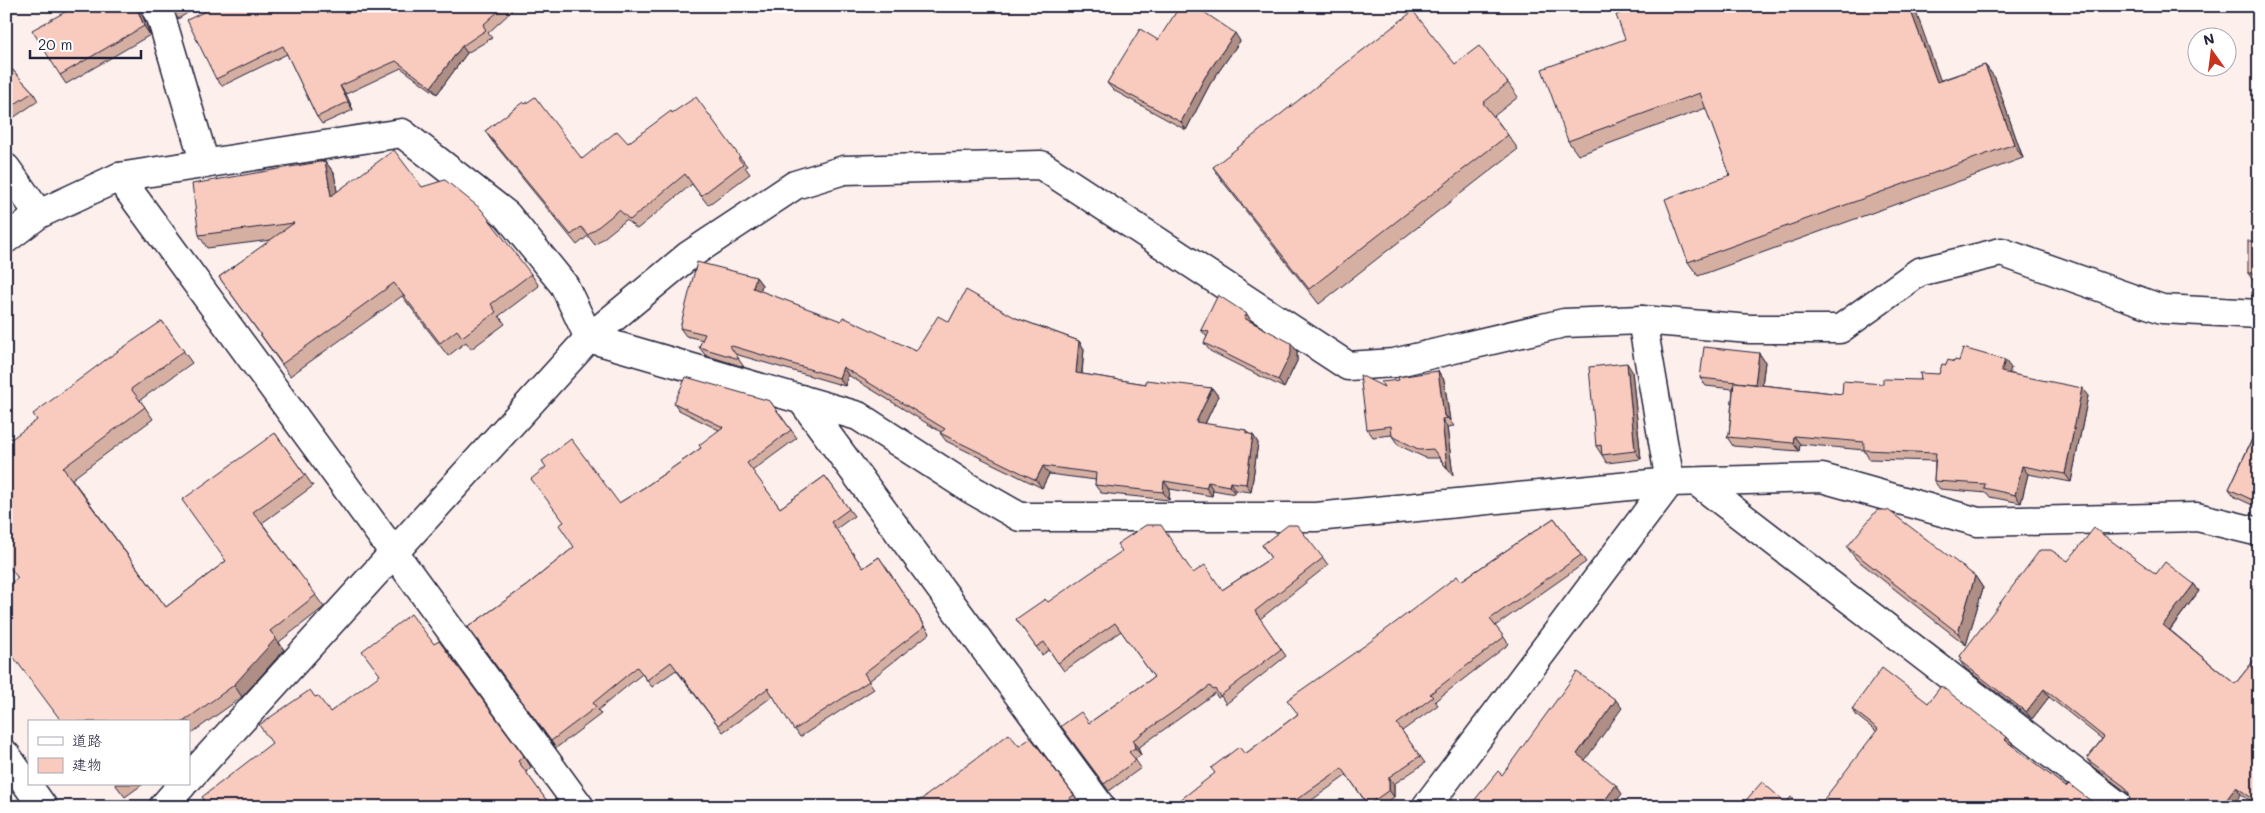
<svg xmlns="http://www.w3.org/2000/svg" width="2265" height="813" viewBox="0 0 2265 813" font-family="Mali,'Klee One',sans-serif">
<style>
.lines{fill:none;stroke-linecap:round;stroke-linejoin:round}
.minor-casing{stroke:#22223b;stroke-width:31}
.tertiary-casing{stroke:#22223b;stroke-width:31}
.minor{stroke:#fff;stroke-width:28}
.tertiary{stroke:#fff;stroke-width:28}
.wall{fill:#d6afa3;stroke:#22223b}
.shaded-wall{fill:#ae8e85;stroke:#22223b}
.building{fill:#f9cbbe;stroke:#22223b}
</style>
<rect width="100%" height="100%" fill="#fdefec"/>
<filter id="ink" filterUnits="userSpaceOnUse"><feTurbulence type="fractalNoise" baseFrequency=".02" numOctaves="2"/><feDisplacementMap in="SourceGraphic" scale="10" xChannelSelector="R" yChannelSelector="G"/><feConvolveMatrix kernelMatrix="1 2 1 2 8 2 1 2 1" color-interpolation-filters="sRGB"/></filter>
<g filter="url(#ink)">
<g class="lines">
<g class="minor-casing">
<g id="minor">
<path d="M154,6l7,11 44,147"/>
<path d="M6,168l33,46"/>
<path d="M119,177l461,630"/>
<path d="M6,239l33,-25 80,-37 283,-44 105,82 57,70 25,53 269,78 111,72 51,29h296l354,-35 152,-4 156,44 219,-5 62,15"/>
<path d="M801,399l300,408"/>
<path d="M1697,482l423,325"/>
<path d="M189,778l400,-440 99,-82 107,-71 49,-15 197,-5 307,201 46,-3 170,-40 78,-3 108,9h90l79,-57 82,-20 161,57 97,5"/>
<path d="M163,807l20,-23"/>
<path d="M1426,807l244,-325 -28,-162"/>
</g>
</g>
<g class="tertiary-casing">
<path id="tertiary" d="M6,755l37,52"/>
</g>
<use href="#minor" class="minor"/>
<use href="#tertiary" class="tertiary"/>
</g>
<g class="wall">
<path d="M171,6h23l1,2 -17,11z"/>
<path d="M216,6h38l1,2 4,-2h46l3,6 12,-6h189l3,5 -24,22 4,5 -25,15 -30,41 -36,-26 -55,26 7,16 -31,14 -5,-7 -30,-63 -65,32 -6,-7z"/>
<path d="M138,7l12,28 -84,49 -6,-9z"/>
<path d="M1625,39l316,41 44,-15 10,13 28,80 -325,118 -10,-14 42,-87 -24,-67 -128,47 -10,-14z"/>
<path d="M1158,40l82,1 -30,43 -24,46 -73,-40 -6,-7z"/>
<path d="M6,63l27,29 5,9 -28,19 -4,-5z"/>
<path d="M1455,64l53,19 10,14 -24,19 24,33 -199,155 -96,-122 -10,-15z"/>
<path d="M525,104l57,55 46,-16 44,-30 68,44 7,9 -2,1 5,7 -42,31 -16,-21 -55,45 -11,-9 -31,25 -7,-9 -11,9 -85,-104 -7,-10z"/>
<path d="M325,161l9,12 3,19 85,-5 109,87 8,12 -40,30 6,8 -34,25 -5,-7 -18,14 -46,-60 -112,80 -71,-99 52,-37 -64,8 -8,-13z"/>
<path d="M2259,241v41h-5l-6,-9z"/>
<path d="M756,277l6,8 -2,6 156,60 33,-29 67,-4 63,23 5,8 -2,25 64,10 66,4 6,8 -13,28 41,6 3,4 4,1 5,8 -7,49 -16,-2v4l-22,-4 -1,6 -42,-7 -1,11 -68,-7 -6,-8 1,-5 -47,-6 -7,14 -96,-47 -6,-8 1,-1 -93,-57 -3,11 -110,-32 9,13 -39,-12 -6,-8 4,-7 -17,-4 -6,-8z"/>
<path d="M162,321l30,42 -52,37 13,19 -81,60 94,128 60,-46 49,-128 38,53 -51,37 62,84 -45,35 5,8 -42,47 -53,38v-13h-128l-44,-144 20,-158z"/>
<path d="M1252,322l45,29v10l-13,27 -74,-37 -6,-8 3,-6 -6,-7z"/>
<path d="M1759,353l6,9 -3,23 80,9 41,-10 38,-4 18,-6 7,-9 13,-4 52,7 -2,5 79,23 -17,86 -43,-8 -7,29 -31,-6 -3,-4 -47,-4 -6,-8 1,-20 -66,-2 -5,-9 -64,-6 -1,7 -66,-5 -6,-9 2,-2 4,-46 -27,-3 -6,-8z"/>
<path d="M1438,371l6,9 6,41 4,5 -7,1 6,49 -14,-18h-13l-28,-13 -6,-9v-1l-19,2 -6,-8 17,-43 15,-6z"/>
<path d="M1632,371l9,88 -34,4 -11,-17z"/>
<path d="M770,401l27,37 -45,33 28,37 45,-32 29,40 -18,13 27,39 16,-11 51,76 -61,48 5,8 -74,48 -27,-41 -50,36 -47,-62 -24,17 -10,-13 -44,36 3,4 -45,34 -88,-121 58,-41 48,-39 45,-44 26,-16 56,-39 18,-18 -40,-20 -5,-7z"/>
<path d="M2259,407v101l-24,-11 -6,-8 29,-63 -4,-7z"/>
<path d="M1554,518l32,44 -91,64 14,18 -74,57 3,4 -36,26 23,32 -31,21v13l-14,10h-11l-22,-32 -45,32h-131l74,-53 53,-40 163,-133z"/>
<path d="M1262,545l61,13 5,7 -68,54 26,37 -60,48 -5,-8 -3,2 -3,-5 -77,55 3,7 -6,4 6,9 -32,23 -48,-65 28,-3 65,-46 -33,-46 -57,40 -15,-21 -7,5 -26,-36 32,-17 145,-29 29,17 49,-32z"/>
<path d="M1847,547l128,29 8,12 -17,57 -110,-86z"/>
<path d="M2068,561l88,13 38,10 5,7 -29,39 65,54 24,-30v153l-18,-13 -111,7 -1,-7 -37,-28 -5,-7 15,-20 -53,-42 -17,22 -67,-51 -5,-7 2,-2 -2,-3z"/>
<path d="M434,644l90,112 7,11 -5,5 25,35h-356l135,-95z"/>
<path d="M1928,703l79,34 6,7 -1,2 54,41 -190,-56 -19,-15 -5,-7z"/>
<path d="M1019,746l55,49 8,12h-171z"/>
<path d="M115,784h28l-18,13z"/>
</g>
<g class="shaded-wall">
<path d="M136,6h3l11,29 -6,-9z"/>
<path d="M1909,6h5l32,90 -9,-14z"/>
<path d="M1235,33l5,8 -30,43 -24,46 -5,-8 24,-45z"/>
<path d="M462,46l5,7 -30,41 -6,-7z"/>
<path d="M1985,65l10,13 28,80 -9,-14z"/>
<path d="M340,86l6,8 7,16 -5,-8z"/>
<path d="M325,161l9,12 6,36 -9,-13z"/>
<path d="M756,277l6,8 -3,11 -6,-8z"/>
<path d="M1247,314l5,8 -2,5 -6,-9z"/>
<path d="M1079,341l5,8 -3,32 -5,-8z"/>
<path d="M1291,343l6,8v10l-13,27 -6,-8z"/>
<path d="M1759,353l6,9 -4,30 -6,-8z"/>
<path d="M2005,360l6,8 -4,12 -6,-8z"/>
<path d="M1627,363l5,8 9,88 -6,-8z"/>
<path d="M843,367l5,8 -3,11 -6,-8z"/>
<path d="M1438,371l6,9 6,41 -2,-3 -4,-2z"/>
<path d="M1212,388l6,8 -16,34 -6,-8z"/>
<path d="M2082,388l6,8 -17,86 -6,-8z"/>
<path d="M1442,419l5,8 6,49 -6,-8z"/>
<path d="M1253,435l5,8 -7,49 -5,-8z"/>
<path d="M1794,436l6,8 -1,7 -6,-8z"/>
<path d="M1043,466l6,8 -7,14 -6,-8z"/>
<path d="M2022,466l6,8 -7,29 -6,-8z"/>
<path d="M1164,481l6,8 -1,11 -6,-8z"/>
<path d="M1208,482l5,8 -1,6 -6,-8z"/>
<path d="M1230,482l5,8v4l-6,-8z"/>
<path d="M1975,576l8,12 -17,57 -8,-12z"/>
<path d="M2194,584l5,7 -31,41 -5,-7z"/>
<path d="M270,631l14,19 -42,47 -8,-12z"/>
<path d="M2044,689l5,8 -17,22 -6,-7z"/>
<path d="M1616,700l6,8 -39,55 -6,-9z"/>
<path d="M2007,737l6,7 -3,4 -5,-8z"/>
<path d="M1133,740l5,8 3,7 -6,-7z"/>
<path d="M1389,777l5,7v13l-5,-7z"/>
<path d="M1616,785l6,9 -10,13h-12z"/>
<path d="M2236,787l5,7 -9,13h-11z"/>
</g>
<g class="building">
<path d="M76,6h60l8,20 -84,49 -28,-45z"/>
<path d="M171,6h18l-14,8z"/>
<path d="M216,6h36l1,3 6,-3h44l3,6 14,-6h184l-21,19 3,5 -24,16 -31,41 -35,-26 -56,25 8,16 -31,15 -34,-71 -67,33 -29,-59z"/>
<path d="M1180,6h15l40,27 -30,44 -24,45 -74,-39 33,-54 18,11z"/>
<path d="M1641,6h268l28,76 48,-17 29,79 -326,118 -23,-63 65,-24 -30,-82 -132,48 -26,-72 83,-30 -9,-24z"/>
<path d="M1413,11l42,53 24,-18 29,37 -25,20 25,32 -199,154 -96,-122z"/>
<path d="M6,63l27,29 -27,18z"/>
<path d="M535,97l47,62 35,-28 11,12 43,-32 1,2 24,-16 44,60 -2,1 5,6 -42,32 -16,-22 -55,46 -11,-10 -31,25 -7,-8 -10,8 -86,-104 38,-29 2,2z"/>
<path d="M394,150l28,37 23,-7 36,29 50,65 -40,30 5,8 -34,25 -5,-7 -17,13 -46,-60 -112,81 -63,-87 75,-54 -95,12 -7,-51 133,-23 6,35z"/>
<rect x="2248" y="241" width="11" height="32"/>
<path d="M697,262l59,15 -3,11 88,33 2,-4 73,34 22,-35 11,6 17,-32 50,28 63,23 -3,32 70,11v-4l66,8 -16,34 50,8v3l7,2 -7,49 -16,-2 -1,4 -21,-4 -2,6 -42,-7 -1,11 -68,-7 1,-12 -53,-7 -7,14 -96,-47 5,-4 -102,-62 -4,11 -110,-33 10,14 -40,-12 6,-13 -25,-6z"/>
<path d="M1218,295l29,19 -3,4 47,25v10l-13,27 -74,-37 5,-11 -8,-2z"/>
<path d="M162,321l22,30 -53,38 14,18 -82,61 103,139 60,-46 -44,-61 93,-67 30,42 -52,37 63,83 -46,36 6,7 -42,47 -51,37h-121l-56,-75v-61l12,-8 -12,-15v-120l31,-23 -4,-6 75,-56z"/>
<path d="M1704,347l55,6 -4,31 -55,-6z"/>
<path d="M1963,348l42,12 -4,12 81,16 -17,86 -43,-8 -7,29 -31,-7 1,-4 -51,-3 2,-28 -72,-3v-8l-70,-6 -1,7 -66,-6 2,-2 5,-53 108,12 1,-13 40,3v-5l38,1 -1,-7 19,1 3,-10 4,1 2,-5 6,2 1,-2 4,1z"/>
<path d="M1627,363l8,88 -33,4 -1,-10 -5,1 -7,-79z"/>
<path d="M1438,371l6,45 4,2 -6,1 5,49 -14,-19 -13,1 -28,-14 -1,-10 -24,3 -7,-54 24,12 -3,-5 18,-2 -1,-3z"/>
<path d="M686,377l84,24 21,29 -44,33 33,45 45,-32 24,33 -18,13 32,46 16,-11 46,69 -61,47 5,8 -75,49 -26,-42 -50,37 -47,-63 -24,18 -10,-13 -44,36 3,4 -45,34 -83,-114 58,-41 48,-39 -15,-22 5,-3 -33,-43 15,-12 -4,-6 29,-22 48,64 26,-16 56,-39 -2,-3 24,-18 -49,-24z"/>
<path d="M2259,407v14l-5,-2z"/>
<path d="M2259,425v78l-30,-14z"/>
<path d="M1877,510h11l87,66 -17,57 -111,-86z"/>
<path d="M1554,518l27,37 -91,64 14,18 -74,57 3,3 -36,27 23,32 -31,21v13l-21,15 -26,-37 -49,34 4,5h-126l44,-34 -4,-5 28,-21 6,7 53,-40 -11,-14 80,-56 90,-68 4,5z"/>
<path d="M1146,525h15l32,48 12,-8 17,25 49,-32 -9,-13 26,-20h9l26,33 -68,53 26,38 -61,47 -5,-7 -2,1 -3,-4 -77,54 2,8 -6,4 7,8 -32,24 -43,-58 20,-14 8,11 65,-46 -39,-54 -57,40 -14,-21 -8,5 -20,-28 29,-20 3,3 74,-51 -5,-7z"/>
<path d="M2094,528l62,46 9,-12 29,22 -31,41 72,59 24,-30v149l-23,-16 -15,20h-93l2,-6 -1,-8 -4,-6 -38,-28 17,-22 -60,-48 -18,23 -66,-51 2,-3 -2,-2 80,-106h11l17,11z"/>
<path d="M411,614l23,30 5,-3 85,115 -6,5 29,40 -9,6h-343l9,-7 -2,-3 70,-54 -13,-18 51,-35 5,7 3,-1 12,16 50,-37 -18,-24z"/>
<path d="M1882,668l46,35 13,-17 66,51 -2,3 61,47 3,-3 30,23h-281l60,-78 -26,-20z"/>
<path d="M1577,672l39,28 -39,54 39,31 -16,22h-131l29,-36 4,4z"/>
<path d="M1009,734l10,12 12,-8 43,57 -12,9 2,3h-153z"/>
<path d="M1762,782l24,21 5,-6 12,10h-63z"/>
</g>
</g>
<rect width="2265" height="813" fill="none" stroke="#fff" stroke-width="25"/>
<rect x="12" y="12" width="2240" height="788" fill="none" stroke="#22223b" stroke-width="2" filter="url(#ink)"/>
<rect x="28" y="720" width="162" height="65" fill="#ffffff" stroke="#a7a7b1"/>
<rect x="38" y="737" width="25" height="8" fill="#ffffff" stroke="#a7a7b1"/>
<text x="72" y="746" font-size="15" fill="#22223b">道路</text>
<rect x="38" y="758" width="25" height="15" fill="#f9cbbe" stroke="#a7a7b1"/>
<text x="72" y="770" font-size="15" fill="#22223b">建物</text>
<g transform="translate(2212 52) rotate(346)"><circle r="24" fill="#ffffff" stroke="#a7a7b1"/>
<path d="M0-4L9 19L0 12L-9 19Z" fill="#c8321e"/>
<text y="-8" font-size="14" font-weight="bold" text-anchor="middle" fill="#22223b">N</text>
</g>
<path d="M30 50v8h111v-8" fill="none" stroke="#22223b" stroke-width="2.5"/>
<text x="38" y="50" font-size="15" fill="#22223b" stroke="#ffffff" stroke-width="4" paint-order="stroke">20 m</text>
</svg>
